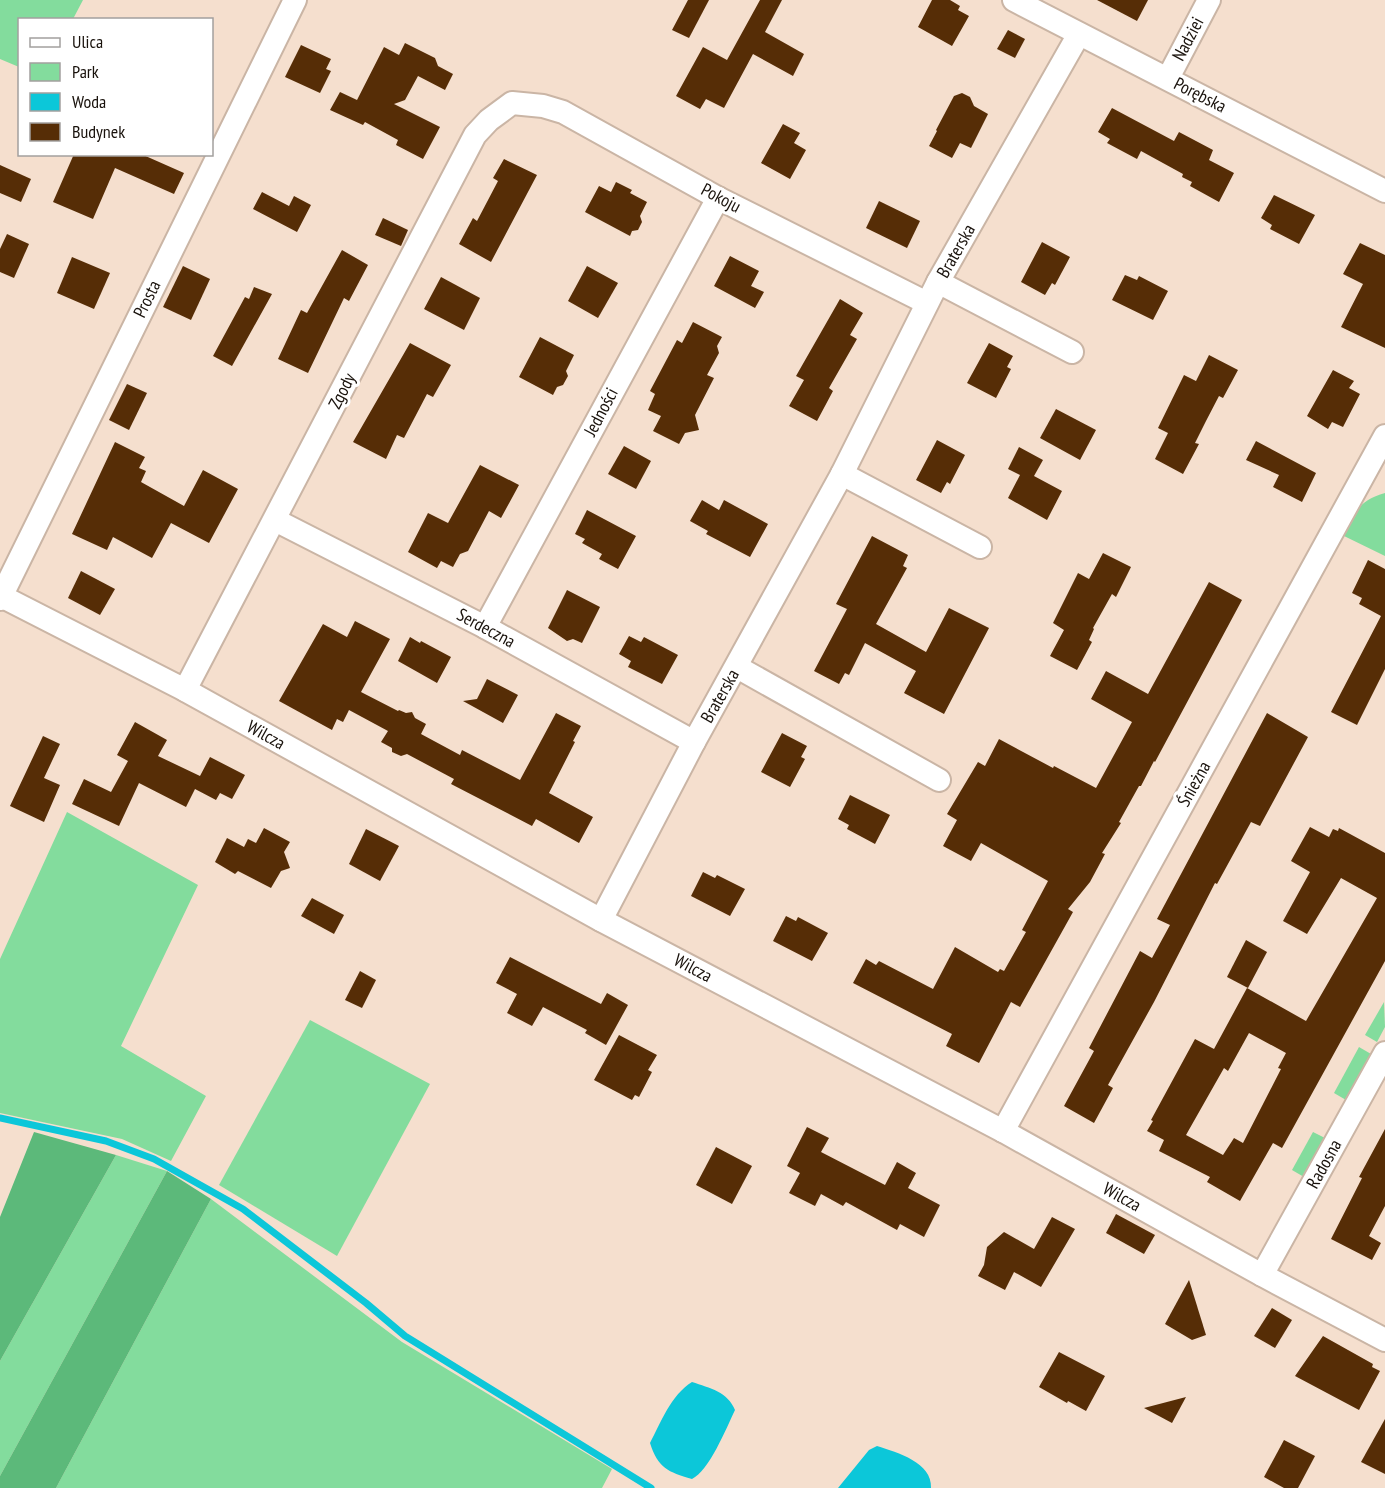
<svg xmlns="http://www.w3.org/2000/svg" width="1385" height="1488" viewBox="0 0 1385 1488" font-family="'PT Sans Narrow',sans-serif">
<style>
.green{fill:#83dc9d}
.forest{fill:#5cb97a}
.water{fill:#0cc7d9}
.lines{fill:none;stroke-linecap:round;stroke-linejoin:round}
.stream{stroke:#0cc7d9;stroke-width:7}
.building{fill:#562d06;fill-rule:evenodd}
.minor-casing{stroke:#cab5a5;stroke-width:26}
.minor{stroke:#fff;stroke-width:22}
.labels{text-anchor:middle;stroke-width:6;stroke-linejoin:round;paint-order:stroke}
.street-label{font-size:18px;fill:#19120c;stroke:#fff}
</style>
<rect width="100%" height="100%" fill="#f5dfce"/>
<g class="green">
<path d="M0,0h83l-10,19 -53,1 -1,47 -19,-8z"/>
<path d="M1385,493v63l-41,-20c10,-23 15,-36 41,-43z"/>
<path d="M67,812l131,73 -77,161 85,50 -35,65 -49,-22 -122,-26v-154z"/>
<path d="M1384,1002l1,25 -8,15 -12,-7z"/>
<path d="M310,1020l120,64 -93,172 -118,-71z"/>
<path d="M1359,1047l12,7 -25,46 -12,-7z"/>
<path d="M1313,1132l12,6 -21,39 -12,-7z"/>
<path d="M116,1155l51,16 -167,305v-115z"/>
<path d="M211,1199l191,143 210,127 -10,19h-546z"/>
</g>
<g class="forest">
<path d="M34,1132l82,23 -116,206v-144z"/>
<path d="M167,1171l44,28 -155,289h-56v-12z"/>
</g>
<g class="water">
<path d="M692,1382c18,6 36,10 43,28 -9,19 -26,61 -43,69 -24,-7 -34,-11 -42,-36 11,-21 21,-48 42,-61z"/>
<path d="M877,1446c21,7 55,16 54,42h-93l31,-38z"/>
</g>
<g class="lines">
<path class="stream" d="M0,1118l106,23 48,18 89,50 123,94 39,33 246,152"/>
</g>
<g class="building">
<path d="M688,0h21l-20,38 -17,-8z"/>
<path d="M760,0h22l-17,32 39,22 -11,22 -40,-22 -29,54 -18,-9 -6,10 -24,-13 27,-49 24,13z"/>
<path d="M932,0h18l10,6 -2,4 11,6 -17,30 -34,-19z"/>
<path d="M1097,0h51l-11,21z"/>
<path d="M1008,30l17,9 -10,19 -18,-9z"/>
<path d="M405,43l30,15 3,8 15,8 -8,16 -27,-14 -13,24 -11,4 46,23 -17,32 -27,-14 2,-5 -33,-18 -2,3 -33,-15 10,-18 17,8 27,-53 15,8z"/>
<path d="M301,45l30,14 -5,10 5,2 -11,22 -35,-16z"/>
<path d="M962,93l8,4 4,9 14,8 -17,34 -11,-5 -8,15 -23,-12 8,-15 -1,-1 18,-34z"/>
<path d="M1112,108l62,33 5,-9 34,18 -4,10 25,13 -15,29 -29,-16 2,-4 -10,-5 1,-3 -42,-23 -4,8 -30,-16 3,-4 -12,-7z"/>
<path d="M783,124l17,9 -6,10 12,7 -16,29 -29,-16z"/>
<path d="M74,154h67l43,19 -10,21 -59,-26 -22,51 -40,-17z"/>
<path d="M504,159l33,16 -46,87 -32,-18 14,-26 4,3 21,-40 -5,-3z"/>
<path d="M0,165l31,14 -10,23 -21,-9z"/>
<path d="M616,182l16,8 -2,3 17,9 -7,14 2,6 -4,8 -6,1 -2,5 -45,-24 14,-26 12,6z"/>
<path d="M262,192l27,14 5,-10 17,9 -14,27 -44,-23z"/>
<path d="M1274,195l41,20 -16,29 -29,-15 2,-4 -11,-7z"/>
<path d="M879,201l41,20 -13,27 -41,-20z"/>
<path d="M383,218l25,12 -7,16 -26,-11z"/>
<path d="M7,234l22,10 -15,34 -14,-6v-23z"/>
<path d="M1042,242l28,15 -15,28 -3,-2 -7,12 -24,-13z"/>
<path d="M1360,243l25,12v93l-44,-21 22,-43 -20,-10z"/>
<path d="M342,250l26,15 -19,36 -5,-3 -36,75 -30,-14 23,-49 6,3z"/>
<path d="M730,256l29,15 -8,15 13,6 -9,16 -41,-22z"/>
<path d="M72,257l38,16 -16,36 -37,-16z"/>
<path d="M183,266l27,13 -19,41 -28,-13z"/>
<path d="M587,266l31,17 -20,35 -30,-17z"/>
<path d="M1125,275l12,5 2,-4 29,15 -15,29 -41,-20z"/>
<path d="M441,277l39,21 -16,32 -40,-21z"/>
<path d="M254,287l18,7 -40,72 -19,-10 32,-59 4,2z"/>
<path d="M840,299l23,14 -13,22 7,4 -28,49 4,3 -16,30 -28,-15 15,-26 -8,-4z"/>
<path d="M693,322l29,15 -5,9 2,7 -12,22 7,3 -19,37 4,15 -14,3 -6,11 -26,-13 8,-15 -13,-6 7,-16 -5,-3 27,-51 5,3z"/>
<path d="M540,337l34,18 -8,16 2,5 -5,9 -6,2 -4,8 -34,-18z"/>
<path d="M410,343l41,22 -18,32 -6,-3 -23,44 -7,-3 -11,24 -33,-17z"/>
<path d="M989,343l24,13 -6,11 4,2 -15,29 -29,-15z"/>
<path d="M1209,355l29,15 -15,28 -4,-2 -13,25 -11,22 4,1 -16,30 -28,-15 13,-26 -10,-5 26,-53 12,6z"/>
<path d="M1333,370l21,11 -5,7 11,6 -17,33 -11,-5 -4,7 -21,-13z"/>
<path d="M127,384l20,9 -18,37 -20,-10z"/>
<path d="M1056,409l40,21 -16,30 -40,-22z"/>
<path d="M937,440l28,15 -15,29 -3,-2 -6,11 -25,-13z"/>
<path d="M1256,441l60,32 -14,29 -29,-15 6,-12 -33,-15z"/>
<path d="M115,442l30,15 -6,11 7,3 -5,11 43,24 19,-36 35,19 -29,54 -38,-20 -19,35 -39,-21 -6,13 -35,-16z"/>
<path d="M624,446l27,15 -15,28 -28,-15z"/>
<path d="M1019,447l24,13 -9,16 28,15 -15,29 -39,-22 12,-23 -12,-6z"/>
<path d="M480,465l39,20 -18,33 -12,-7 -21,40 -8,3 -7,13 -12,-6 -4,7 -29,-16 20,-39 20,10z"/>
<path d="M702,500l17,10 5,-10 44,24 -18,33 -44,-23 2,-3 -18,-10z"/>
<path d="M587,510l49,26 -18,33 -19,-10 3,-5 -20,-11 3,-4 -10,-5z"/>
<path d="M872,536l36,19 -5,11 4,2 -31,56 50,28 23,-44 40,20 -45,86 -40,-21 12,-22 -51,-28 -16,32 -4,-2 -6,11 -25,-13 33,-62 -11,-5z"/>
<path d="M1103,553l28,14 -15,30 -4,-3 -19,34 1,1 -5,11 3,2 -15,28 -27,-14 14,-26 -11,-7 25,-50 11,6z"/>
<path d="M1368,560l17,9v100l-28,56 -26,-13 50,-96 -22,-12 3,-6 -10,-5z"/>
<path d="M81,571l34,18 -15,26 -32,-17z"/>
<path d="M1209,582l33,18 -87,162 -1,-1 -13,25h-2l-20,36 2,1 -19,30 3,1 -15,28 -22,27 5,3 -53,95 -9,-5 -32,61 -33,-17 6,-12 -99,-51 13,-24 10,6 3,-4 54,28 22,-42 43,25 2,-3 4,2 22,-39 -4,-2 26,-49 -67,-38 -10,18 -28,-15 14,-26 -10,-6 31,-52 7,4 14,-27 54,29 1,-2 42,22 36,-66 -41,-23 15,-28 42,23z"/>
<path d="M567,590l33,17 -18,36 -9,-4 -6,2 -19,-13z"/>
<path d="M355,621l35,18 -29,53 37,19 1,-1 7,3 6,-1 3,6 11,6 -5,10 39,21 2,-5 58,30 36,-67 25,13 -8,15 2,1 -26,51 44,24 -14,26 -43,-24 -4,7 -81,-42 3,-5 -47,-25 -6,2 -9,-4v-4l-11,-6 7,-11 -39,-21 -6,12 -6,-3 -5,11 -53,-29 44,-77 24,13z"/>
<path d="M629,636l12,6 3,-5 34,18 -16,29 -34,-17 3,-6 -12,-7z"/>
<path d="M410,637l10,6 1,-2 30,16 -14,26 -39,-22z"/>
<path d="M487,679l31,16 -15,28 -40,-22 14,-2z"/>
<path d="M1267,713l41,24 -48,89 -9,-4 -34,62 -2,-1 -61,119 -46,83 5,3 -19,35 -30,-17 30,-55 -5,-3 51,-97 12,7 18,-33 -13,-6z"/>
<path d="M135,722l32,18 -9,16 42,20 10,-19 35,18 -13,24 -12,-6 -4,7 -21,-11 -9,18 -47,-24 -20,43 -47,-22 12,-25 27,13 17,-31 -11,-6z"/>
<path d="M782,733l25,13 -6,11 4,2 -15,28 -29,-15z"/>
<path d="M43,736l17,8 -16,34 16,7 -16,37 -34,-16z"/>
<path d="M850,795l40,20 -15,29 -28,-15 2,-4 -11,-6z"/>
<path d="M1310,827l19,10 4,-8 5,2 1,-3 46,25v108l-103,187 -9,-5 -33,58 -33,-19 3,-5 -51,-26 5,-11 -17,-9 6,-10 -2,-1 44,-81 19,10 33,-61 59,33 71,-123 -36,-20 -34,56 -24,-13 27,-49 -19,-11zM1249,1033l37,20 -8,15 3,1 -38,74 -9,-5 -11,17 -37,-20 38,-67 4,3z"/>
<path d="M264,828l26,14 -6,10 6,16 -9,3 -10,17 -33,-17 -3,3 -20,-12 12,-24 17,9 4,-8 8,4z"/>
<path d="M366,829l33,17 -19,35 -31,-17z"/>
<path d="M703,872l12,6 2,-3 28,14 -15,27 -39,-20z"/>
<path d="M312,898l32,17 -10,19 -33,-18z"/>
<path d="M786,916l10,5 2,-4 30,16 -16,28 -39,-20z"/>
<path d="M1246,940l21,12 -19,36 -21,-11z"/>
<path d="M510,957l91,47 6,-11 21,12 -22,40 -21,-12 2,-3 -44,-23 -11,19 -25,-13 10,-19 -21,-11z"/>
<path d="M360,971l16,9 -14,28 -17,-8z"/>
<path d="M619,1035l38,20 -9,15 4,2 -13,25 -4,-2 -3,5 -38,-20z"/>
<path d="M807,1127l22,11 -8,14 64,33 12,-23 19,11 -8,15 32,17 -16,32 -24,-13 -3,6 -51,-28 -3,4 -22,-12 -6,12 -26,-13 11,-20 -13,-7z"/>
<path d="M1385,1129v77l-16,30 12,7 -9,17 -41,-21 31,-61 -3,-1z"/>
<path d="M716,1147l36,19 -20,38 -36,-19z"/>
<path d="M1116,1214l39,21 -11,19 -38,-21z"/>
<path d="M1052,1217l23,12 -34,58 -27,-15 -9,18 -27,-14 6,-11 3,-18 17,-15 30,17z"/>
<path d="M1189,1280l17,55 -14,5 -27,-16z"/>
<path d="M1272,1308l20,12 -17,28 -21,-12z"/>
<path d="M1323,1336l50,28 -1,3 8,4 -21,39 -64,-34z"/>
<path d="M1059,1352l46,24 -19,35 -18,-10 -1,2 -28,-16z"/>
<path d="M1186,1397l-14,26 -28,-15z"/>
<path d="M1385,1419v55l-24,-12z"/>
<path d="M1284,1440l31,16 -17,32h-14l-20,-11z"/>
</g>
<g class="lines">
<g class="minor-casing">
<g id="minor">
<path d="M1014,0l371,191"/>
<path d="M1168,78l41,-78"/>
<path d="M938,282l134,70"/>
<path d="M842,474l138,73"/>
<path d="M275,520l210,107 209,115"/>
<path d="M1,596l184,94 416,230 402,211 259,144 123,65"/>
<path d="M0,599l295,-599"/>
<path d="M485,627l233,-429"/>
<path d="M737,667l202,113"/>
<path d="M185,690l290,-555 14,-15 23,-17 31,3 20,6 155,86 209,105"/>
<path d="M601,920l93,-178 148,-268 96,-192 141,-248"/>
<path d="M1003,1131l382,-695"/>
<path d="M1262,1275l123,-222"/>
</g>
</g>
<use href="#minor" class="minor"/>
</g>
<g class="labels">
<g class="street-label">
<text transform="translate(1188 39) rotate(-62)" y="6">Nadziei</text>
<text transform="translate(1200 95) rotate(27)" y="6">Porębska</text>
<text transform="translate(721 198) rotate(28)" y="6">Pokoju</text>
<text transform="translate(956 251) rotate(-60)" y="6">Braterska</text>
<text transform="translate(147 299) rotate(-64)" y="6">Prosta</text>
<text transform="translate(342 391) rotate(-63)" y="6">Zgody</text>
<text transform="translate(601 412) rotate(-62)" y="6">Jedności</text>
<text transform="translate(486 628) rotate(28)" y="6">Serdeczna</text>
<text transform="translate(720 696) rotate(-60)" y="6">Braterska</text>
<text transform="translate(266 735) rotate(29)" y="6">Wilcza</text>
<text transform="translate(1194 784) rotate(-61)" y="6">Śnieżna</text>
<text transform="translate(693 968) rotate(28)" y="6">Wilcza</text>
<text transform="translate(1324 1164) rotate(-61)" y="6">Radosna</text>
<text transform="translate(1122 1197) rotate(29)" y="6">Wilcza</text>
</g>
</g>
<rect x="18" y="18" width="195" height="138" fill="#ffffff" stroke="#a3a09e" stroke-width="1.5"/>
<rect x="30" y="38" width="30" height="9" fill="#ffffff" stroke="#a3a09e" stroke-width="1.5"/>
<text x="72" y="48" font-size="18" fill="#19120c">Ulica</text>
<rect x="30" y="63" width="30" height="18" fill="#83dc9d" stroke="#a3a09e" stroke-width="1.5"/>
<text x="72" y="78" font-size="18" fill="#19120c">Park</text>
<rect x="30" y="93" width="30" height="18" fill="#0cc7d9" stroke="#a3a09e" stroke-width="1.5"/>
<text x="72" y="108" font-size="18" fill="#19120c">Woda</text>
<rect x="30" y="123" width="30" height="18" fill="#562d06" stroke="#a3a09e" stroke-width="1.5"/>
<text x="72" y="138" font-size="18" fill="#19120c">Budynek</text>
</svg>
